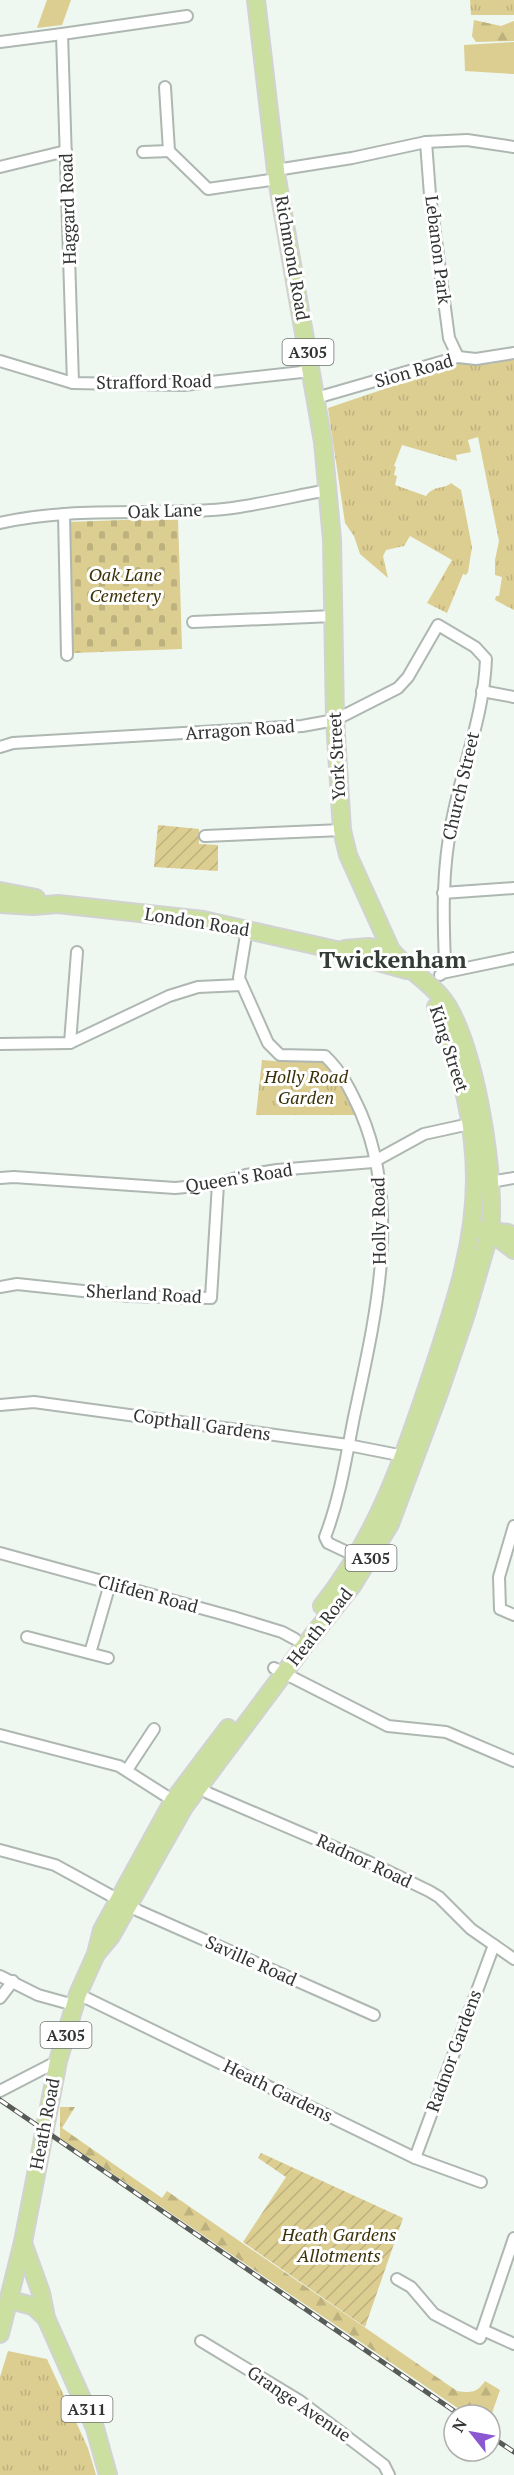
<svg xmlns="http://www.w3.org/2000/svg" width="514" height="2475" viewBox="0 0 514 2475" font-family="'PT Serif',serif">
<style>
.grass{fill:#dccd91}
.forest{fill:url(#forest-firs)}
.cemetery{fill:url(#cemetery-stones)}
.park{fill:url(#park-tufts)}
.garden{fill:url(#garden-furrows)}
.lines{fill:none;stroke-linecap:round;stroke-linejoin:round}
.minor-casing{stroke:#aeb7b1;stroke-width:14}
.primary-casing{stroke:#d2d2d2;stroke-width:20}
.minor{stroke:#fff;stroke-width:10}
.primary{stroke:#cbe0a0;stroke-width:16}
.rail-casing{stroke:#585c59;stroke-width:5}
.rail{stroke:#fff;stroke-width:3;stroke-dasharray:9;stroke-linecap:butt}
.labels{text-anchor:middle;stroke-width:6;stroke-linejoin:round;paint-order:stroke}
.shield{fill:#fff;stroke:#6f7170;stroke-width:1.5}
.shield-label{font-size:16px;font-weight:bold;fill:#313432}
.street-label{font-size:18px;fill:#313432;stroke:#fff}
.park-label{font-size:18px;font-style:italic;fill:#3a3106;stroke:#fff}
.district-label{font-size:24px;font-weight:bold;fill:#353c37;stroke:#fff}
</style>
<defs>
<pattern id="forest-firs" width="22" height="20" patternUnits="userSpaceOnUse" patternTransform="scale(1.5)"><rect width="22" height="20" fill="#dccd91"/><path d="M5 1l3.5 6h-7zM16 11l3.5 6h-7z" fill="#bdb17e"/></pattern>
<pattern id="cemetery-stones" width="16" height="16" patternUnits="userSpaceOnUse" patternTransform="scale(1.5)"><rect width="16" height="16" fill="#dccd91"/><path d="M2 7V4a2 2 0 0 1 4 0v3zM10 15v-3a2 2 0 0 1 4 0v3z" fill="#bdb17e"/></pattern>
<pattern id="park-tufts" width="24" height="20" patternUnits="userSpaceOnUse" patternTransform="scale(1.5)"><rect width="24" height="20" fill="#dccd91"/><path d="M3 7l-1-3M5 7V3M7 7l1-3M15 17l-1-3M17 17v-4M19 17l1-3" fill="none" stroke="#bdb17e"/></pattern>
<pattern id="garden-furrows" width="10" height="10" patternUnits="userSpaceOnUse" patternTransform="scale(1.5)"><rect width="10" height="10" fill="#dccd91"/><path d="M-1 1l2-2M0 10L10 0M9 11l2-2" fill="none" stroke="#bdb17e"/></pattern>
</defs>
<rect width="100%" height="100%" fill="#eef7f0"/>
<g class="grass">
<path d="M47,0h24l-9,25 -25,3z"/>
<path d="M514,42v32l-49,-3 -1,-26z"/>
</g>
<g class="forest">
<path d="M474,20l27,6 13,-5v20l-38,1 -4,-6z"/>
<path d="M60,2107h15l-13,21 100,70 5,-7 290,200c14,2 20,2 28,-10l15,9 -10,29v-4h-22l-408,-277z"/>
</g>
<path class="cemetery" d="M178,518l4,131 -110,4 -4,-131z"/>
<g class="park">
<path d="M470,0h44v15h-43z"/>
<path d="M514,359v251l-19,-10 1,-4h3l3,-19 -7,-2v-15l4,-19 -21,-104 -10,3 3,12 -15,3 1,6 -55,-16 -8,21 2,1 -2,8 3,1 -2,9 31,11c9,-12 18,-6 25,-13l10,7 11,57 -4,25 -2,3 -3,-1 -16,39 -20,-10 25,-43 -42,-24 -6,10 -18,4 -3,6 5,22 -28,-24 -6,-18 -9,-13 -17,-115 136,-46 26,2z"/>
<path d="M315,1058l14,6 31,51h-104l6,-55 24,2z"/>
<path d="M8,2351l39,8 41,89 8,27h-96v-98z"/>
</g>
<g class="garden">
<path d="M158,825l41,4v15l19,1v26l-64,-4z"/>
<path d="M261,2153l142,65 -38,109 -122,-85 43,-65 -28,-19z"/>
</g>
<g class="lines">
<g class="minor-casing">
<g id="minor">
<path d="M62,34l125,-18"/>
<path d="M0,42l62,-8 11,349"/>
<path d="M165,87l4,64 34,33 5,5 69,-10"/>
<path d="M426,142l4,53 19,143 9,19"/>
<path d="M143,152l26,-1"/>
<path d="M0,167l66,-16"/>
<path d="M276,170l76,-12 74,-16 41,-2 47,7"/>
<path d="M0,361l73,22 111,2 127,-14"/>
<path d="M316,398l142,-41 18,2 38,-6"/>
<path d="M64,514l3,141"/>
<path d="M0,523c73,-17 150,-7 224,-14 35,-4 70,-13 104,-19"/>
<path d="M193,622l140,-6"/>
<path d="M482,691l32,6"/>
<path d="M0,747l13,-4 289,-17 33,-6 63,-32 10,-11 30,-52 37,22 11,12c-2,56 -24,108 -34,162 -10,48 -9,94 -7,142l-3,10"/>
<path d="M205,836l137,-6"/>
<path d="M443,893l71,-5"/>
<path d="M247,929l-8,49 29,65 12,12 45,1c17,16 26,35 36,57 41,97 14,206 -7,304 -8,41 -14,81 -29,120l3,6 34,16"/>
<path d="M440,975l2,-2 72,-15"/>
<path d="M70,1043l7,-91"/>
<path d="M0,1044l70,-1 99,-47 29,-9 43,-2"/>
<path d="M0,1178l14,-1 161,11 43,-4 28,-9 31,-5 96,-8 51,-28 50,-11"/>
<path d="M490,1182l24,-4"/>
<path d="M0,1287l17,-3 113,12 81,2 7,-114"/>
<path d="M0,1405l34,-3 314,43 61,12"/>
<path d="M514,1526l-15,51 1,32 14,6"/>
<path d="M0,1553l233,64 49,15 13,7"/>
<path d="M27,1637l81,21"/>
<path d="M90,1653l20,-69"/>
<path d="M274,1668l114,58 58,6 68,29"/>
<path d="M0,1735l119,31 58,37"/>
<path d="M127,1770l27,-41"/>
<path d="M195,1782l13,11 161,69 60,29 10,6 32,32 43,30"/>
<path d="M0,1850l55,15 84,46 235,104"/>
<path d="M0,1976l38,19 36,10"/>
<path d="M78,1994l337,164 66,24"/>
<path d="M0,1998l13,-17"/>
<path d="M0,2091l58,-30"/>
<path d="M415,2158l79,-213"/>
<path d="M397,2279l14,8 23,27 46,24 34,-100"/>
<path d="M483,2330l31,14"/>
<path d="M201,2341l99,60 84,64 5,10"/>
</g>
</g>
<g class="primary-casing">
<g id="primary">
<path d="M0,891l36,7"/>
<path d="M0,904l33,2 25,-2 145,16 133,30 71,20"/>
<path d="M345,949l23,-2 23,3"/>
<path d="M480,1230l28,3 6,4"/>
<path d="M490,1232l24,18"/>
<path d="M322,1606c58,-73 84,-155 113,-242 20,-61 40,-120 40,-185 0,-60 -16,-118 -39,-172"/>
<path d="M96,1954l15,-18 73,-129 121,-162 47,-59 38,-62 49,-131 27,-79 24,-82c6,-56 -14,-179 -43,-227 -14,-22 -40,-35 -56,-55l-43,-95 -6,-25 -7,-110 -3,-180 -9,-98 -46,-263 -21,-179"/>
<path d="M23,2243l18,50 5,25 49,110 13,47"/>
<path d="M10,2300l23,6 13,12"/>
<path d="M0,2334l23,-92 35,-181 20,-67 18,-40 6,-24 71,-129 55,-73"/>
</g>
</g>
<use href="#minor" class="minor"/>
<use href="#primary" class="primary"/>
<g class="rail-casing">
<g id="rail">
<path d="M0,2100l460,315"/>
<path d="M490,2436l24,16"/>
</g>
</g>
<use href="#rail" class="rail"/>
</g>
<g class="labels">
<g class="shield">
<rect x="282.5" y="339" width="51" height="26" rx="4.5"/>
<rect x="345.5" y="1545" width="51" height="26" rx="4.5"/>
<rect x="40.5" y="2022" width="51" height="26" rx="4.5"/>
<rect x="61.5" y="2396" width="51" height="26" rx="4.5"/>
</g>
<g class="shield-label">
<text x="308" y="358">A305</text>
<text x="371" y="1564">A305</text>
<text x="66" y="2041">A305</text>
<text x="87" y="2415">A311</text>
</g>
<g class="street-label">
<text transform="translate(68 209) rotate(-92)" y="6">Haggard Road</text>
<text transform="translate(438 250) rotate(83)" y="6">Lebanon Park</text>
<text transform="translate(292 258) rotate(80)" y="6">Richmond Road</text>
<text transform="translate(414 371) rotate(-16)" y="6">Sion Road</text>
<text transform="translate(154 382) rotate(-1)" y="6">Strafford Road</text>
<text transform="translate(165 511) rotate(-2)" y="6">Oak Lane</text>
<text transform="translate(240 730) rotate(-4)" y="6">Arragon Road</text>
<text transform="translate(337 756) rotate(-93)" y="6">York Street</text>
<text transform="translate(461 786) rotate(-77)" y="6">Church Street</text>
<text transform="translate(197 922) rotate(9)" y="6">London Road</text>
<text transform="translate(449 1049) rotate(72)" y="6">King Street</text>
<text transform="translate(239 1178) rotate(-9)" y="6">Queen's Road</text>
<text transform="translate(379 1221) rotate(-91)" y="6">Holly Road</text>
<text transform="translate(144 1294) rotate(3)" y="6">Sherland Road</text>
<text transform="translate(202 1425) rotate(8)" y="6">Copthall Gardens</text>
<text transform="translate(148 1594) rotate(15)" y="6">Clifden Road</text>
<text transform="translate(320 1627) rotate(-52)" y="6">Heath Road</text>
<text transform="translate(364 1861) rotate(25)" y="6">Radnor Road</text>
<text transform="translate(251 1961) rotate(24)" y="6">Saville Road</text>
<text transform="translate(454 2051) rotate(-70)" y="6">Radnor Gardens</text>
<text transform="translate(278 2091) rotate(26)" y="6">Heath Gardens</text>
<text transform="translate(45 2124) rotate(-79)" y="6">Heath Road</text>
<text transform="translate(299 2404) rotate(34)" y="6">Grange Avenue</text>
</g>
<g class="park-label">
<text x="125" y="581">Oak Lane<tspan x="125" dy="21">Cemetery</tspan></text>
<text x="306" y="1083">Holly Road<tspan x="306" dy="21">Garden</tspan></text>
<text x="339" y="2241">Heath Gardens<tspan x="339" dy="21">Allotments</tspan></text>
</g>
<g class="district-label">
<text x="393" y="968">Twickenham</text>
</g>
</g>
<g transform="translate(472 2433) rotate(301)"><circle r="28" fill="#ffffff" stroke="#adaead" stroke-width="1.5"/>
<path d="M0-4.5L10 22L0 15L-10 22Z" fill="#8b58d1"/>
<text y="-9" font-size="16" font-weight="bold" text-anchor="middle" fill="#313432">N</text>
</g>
</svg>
